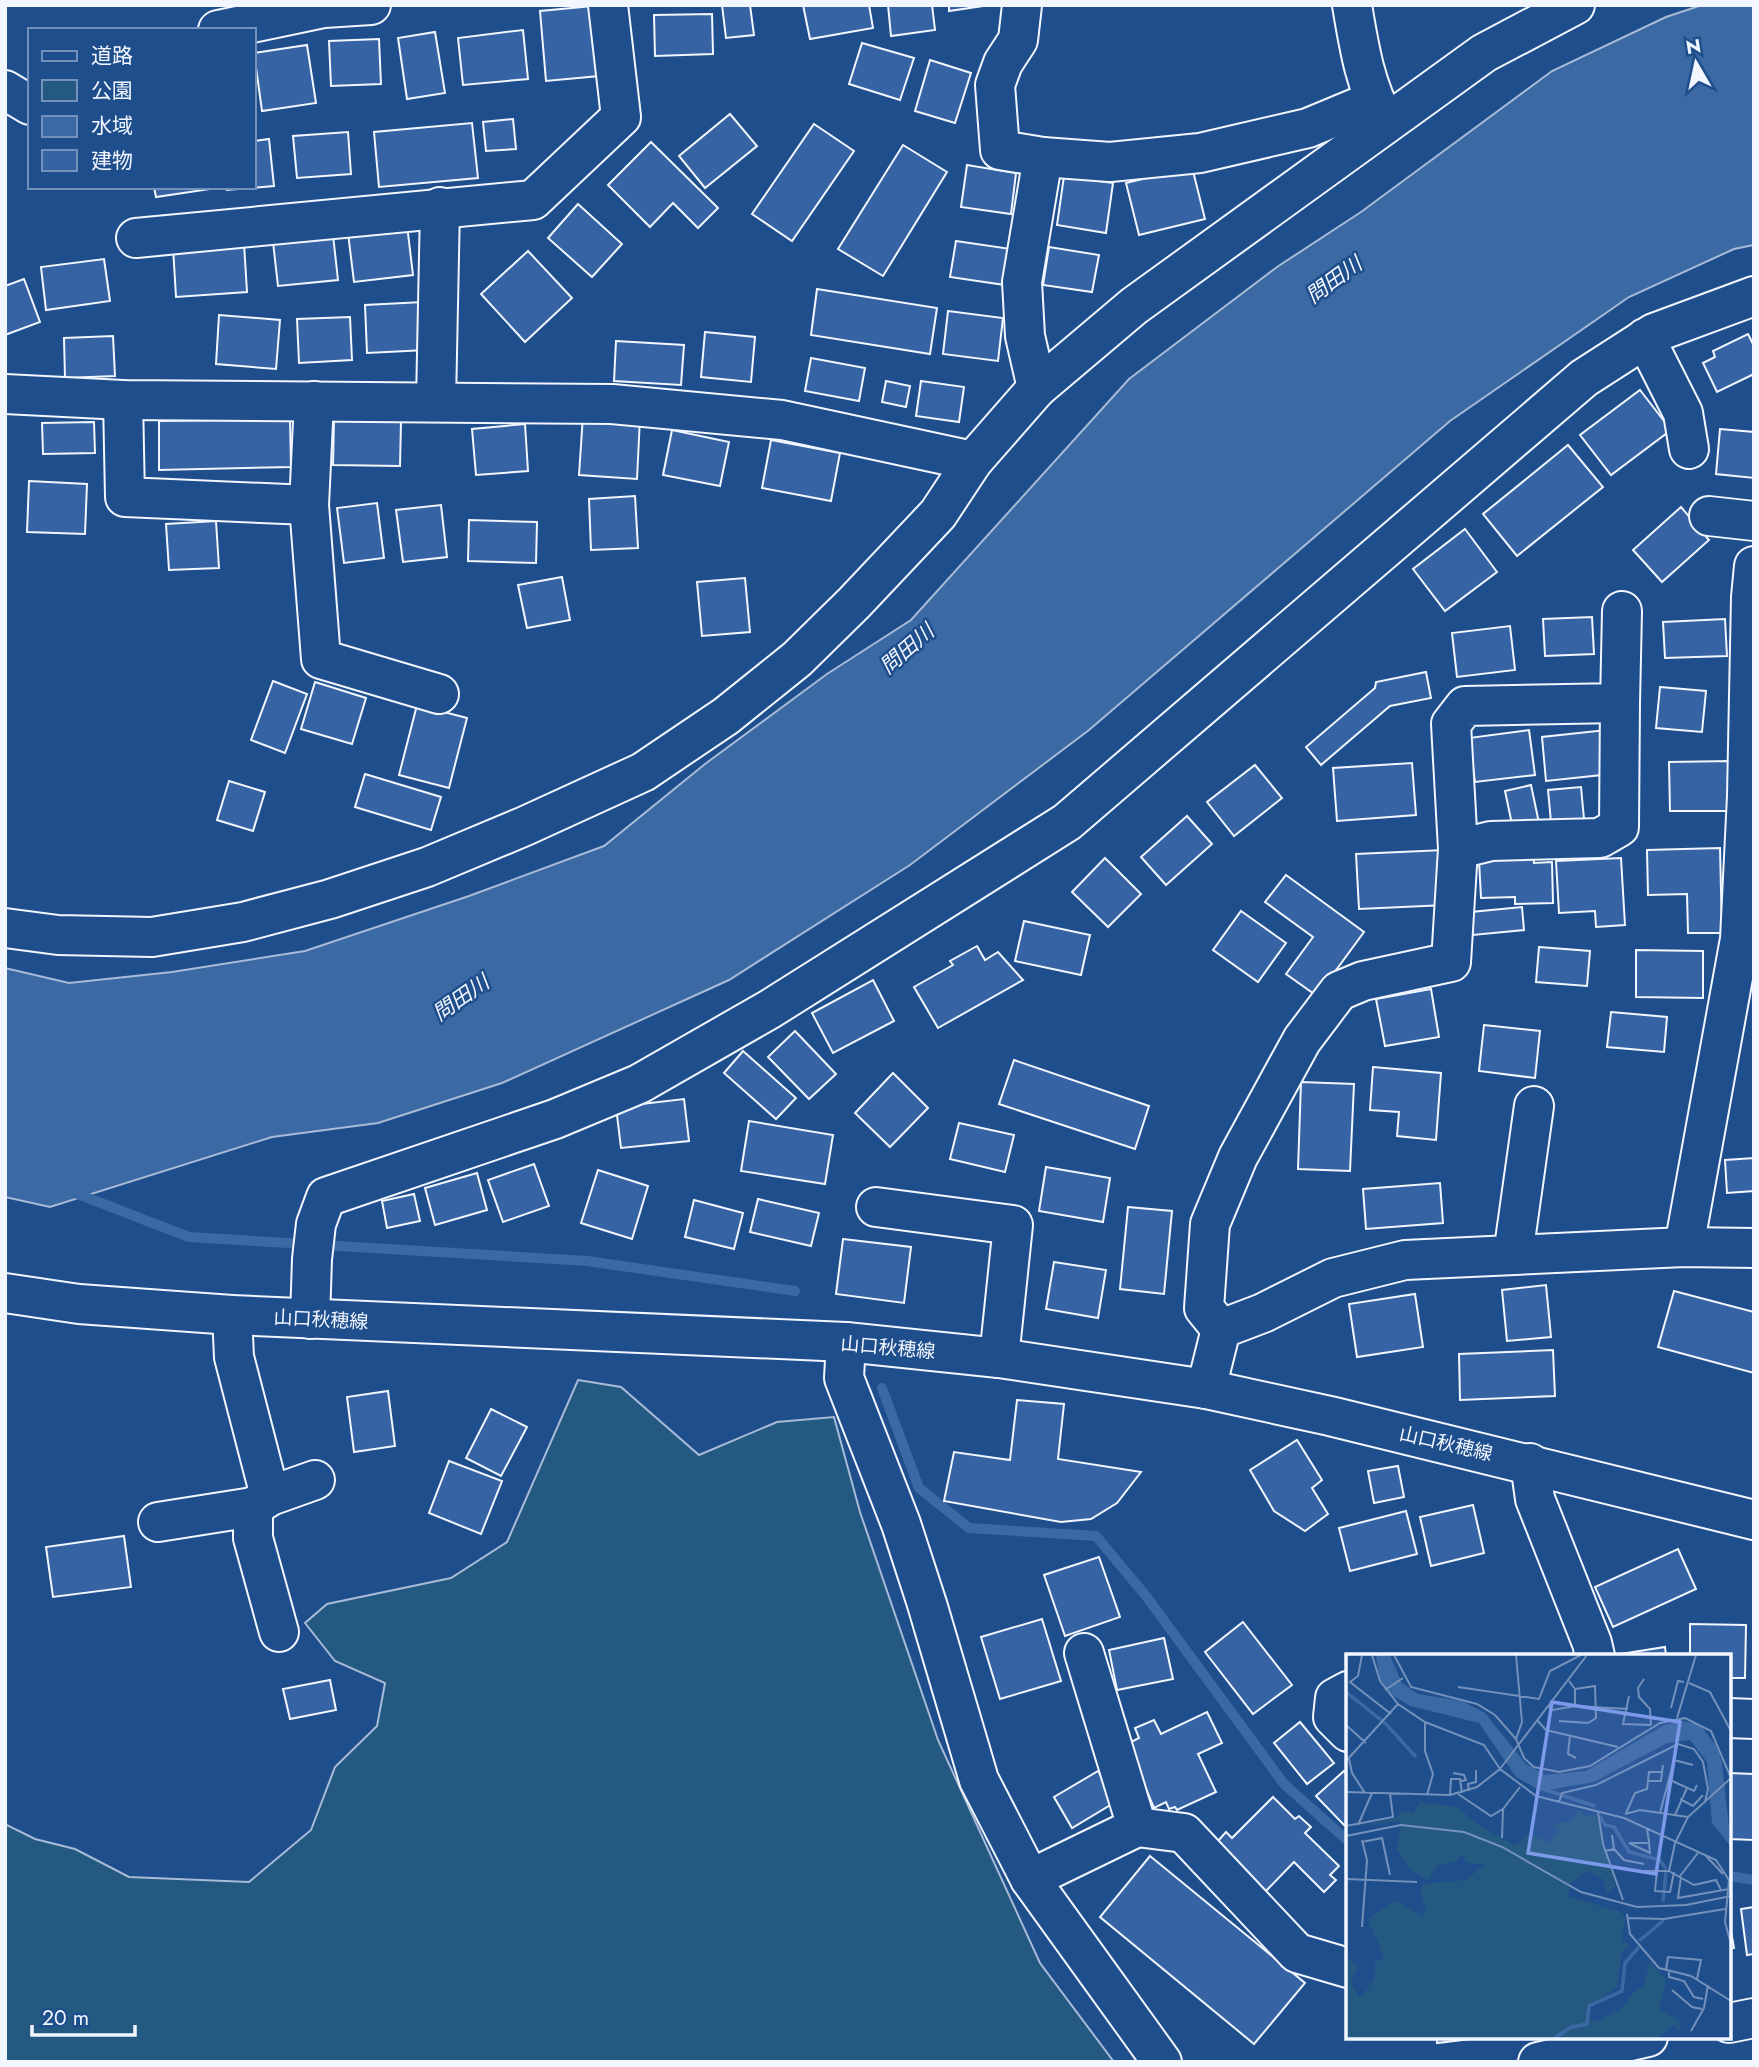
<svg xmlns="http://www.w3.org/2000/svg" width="1759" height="2067" viewBox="0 0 1759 2067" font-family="Jost,'Noto Sans JP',sans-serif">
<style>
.green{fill:#245a82;stroke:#a8bbd7;stroke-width:2}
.water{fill:#3b69a3;stroke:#a8bbd7;stroke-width:2}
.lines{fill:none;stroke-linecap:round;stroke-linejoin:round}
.stream{stroke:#3b69a3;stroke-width:10}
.building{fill:#3563a3;stroke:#f2f6ff;stroke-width:2}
.minor-casing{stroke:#f2f6ff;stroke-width:42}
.major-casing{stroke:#f2f6ff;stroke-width:42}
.minor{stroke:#1f4e8c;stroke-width:38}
.major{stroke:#1f4e8c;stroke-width:38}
.labels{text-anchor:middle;stroke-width:5;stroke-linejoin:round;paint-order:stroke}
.street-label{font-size:19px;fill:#f2f6ff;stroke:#1f4e8c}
.water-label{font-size:21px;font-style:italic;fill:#f2f6ff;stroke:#1f4e8c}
.inset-river{fill:none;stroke:#3b69a3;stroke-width:3.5}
.inset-road{fill:none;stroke:#7391ba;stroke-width:2}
.view{fill:#7d9aea;fill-opacity:0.15;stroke:#7d9aea;stroke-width:3.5}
.inset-edge{fill:none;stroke:#f2f6ff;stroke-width:3.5}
</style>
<rect width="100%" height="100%" fill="#1f4e8c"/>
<path class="green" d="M578,1380l43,7 78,68 78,-33 57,-5 26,95 78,228 102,223 74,99h-1109v-238l30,15 40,10 54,28 120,5 62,-52 24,-63 42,-41 8,-43 -50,-22 -30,-38 22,-19 124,-26 56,-36z"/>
<path class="water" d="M1702,5h52v240l-20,4 -105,48 -179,124 -361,309 -179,135 -181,115 -227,103 -124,40 -106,14 -222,70 -45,-10v-229l64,15 103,-11 133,-21 164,-55 135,-50 101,-82 122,-90 84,-54 218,-241 148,-112 84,-55 191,-141 114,-54z"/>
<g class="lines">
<g class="stream">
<path d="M72,1190l3,3 114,44 398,24 208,30"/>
<path d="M882,1388l37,100 50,40 127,8 50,60 138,188 64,57"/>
<path d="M1729,1876l25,4"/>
</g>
</g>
<g class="building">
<path d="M722,5h28l4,30 -28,3z"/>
<path d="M803,5h66l4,23 -63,11z"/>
<path d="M888,5h44l3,25 -44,6z"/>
<path d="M949,5h41l-41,6z"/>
<path d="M593,6l6,70 -53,5 -6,-70z"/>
<path d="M712,14l1,40 -58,2 -1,-41z"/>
<path d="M523,30l5,49 -65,6 -5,-47z"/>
<path d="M435,32l10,61 -38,6 -9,-61z"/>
<path d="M379,39l2,45 -50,2 -2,-45z"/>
<path d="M862,43l52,15 -14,42 -51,-16z"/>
<path d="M307,45l9,58 -54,8 -8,-58z"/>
<path d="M930,60l41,13 -16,50 -40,-12z"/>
<path d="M730,114l27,32 -52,42 -26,-32z"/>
<path d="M513,119l3,30 -30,2 -3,-29z"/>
<path d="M472,123l6,55 -99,9 -5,-55z"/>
<path d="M814,124l40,27 -62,90 -40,-27z"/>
<path d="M348,132l3,42 -54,4 -4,-42z"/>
<path d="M269,139l5,47 -47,4v-3h27v-46z"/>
<path d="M651,142l67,66 -20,20 -25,-25 -23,24 -42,-42z"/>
<path d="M903,145l44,27 -64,104 -45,-27z"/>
<path d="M967,165l49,8 -5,41 -50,-7z"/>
<path d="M1192,167l13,52 -66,16 -13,-52z"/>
<path d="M1064,176l49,7 -7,50 -49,-8z"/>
<path d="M154,187h63v1l-61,9z"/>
<path d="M578,204l44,40 -30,33 -44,-39z"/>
<path d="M407,225l6,50 -59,7 -6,-49z"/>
<path d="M333,235l5,45 -60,6 -5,-44z"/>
<path d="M956,241l55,8 -6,36 -55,-8z"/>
<path d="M244,243l3,49 -71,5 -3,-50z"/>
<path d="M1049,247l50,8 -7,37 -49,-7z"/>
<path d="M528,251l44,47 -47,44 -44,-48z"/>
<path d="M104,259l6,42 -64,9 -5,-43z"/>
<path d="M24,279l16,43 -35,13v-49z"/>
<path d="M817,289l120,19 -7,46 -119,-19z"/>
<path d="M423,302l3,48 -59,3 -2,-48z"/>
<path d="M948,311l55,7 -5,43 -55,-7z"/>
<path d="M219,315l61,5 -4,49 -60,-5z"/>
<path d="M350,317l2,43 -53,3 -2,-44z"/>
<path d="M705,332l50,5 -4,45 -50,-5z"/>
<path d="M1748,334l6,12v28l-37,18 -14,-29 12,-6 -2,-6z"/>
<path d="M113,336l2,40 -50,2 -1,-40z"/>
<path d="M616,341l68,4 -3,40 -67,-4z"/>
<path d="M811,358l54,10 -6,33 -54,-10z"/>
<path d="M886,381l24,5 -4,21 -24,-5z"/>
<path d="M921,381l43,6 -5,35 -43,-6z"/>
<path d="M1640,390l31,40 -60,45 -31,-40z"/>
<path d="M583,415l57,3 -3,61 -58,-4z"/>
<path d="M290,419l1,48 -132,3v-49z"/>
<path d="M334,419l67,2 -1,45 -67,-1z"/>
<path d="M94,422l1,31 -52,1 -1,-31z"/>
<path d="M525,424l3,47 -52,4 -4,-46z"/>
<path d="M1720,429l34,3v46l-38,-4z"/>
<path d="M672,430l57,12 -9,44 -57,-11z"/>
<path d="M771,440l69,13 -9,48 -69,-13z"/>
<path d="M1568,445l35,42 -86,69 -34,-42z"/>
<path d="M29,481l58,3 -2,50 -58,-2z"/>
<path d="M635,496l3,52 -47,2 -2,-51z"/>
<path d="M377,503l7,55 -40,5 -7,-55z"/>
<path d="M441,505l6,52 -44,5 -7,-52z"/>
<path d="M1681,507l28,33 -47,42 -29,-32z"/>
<path d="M469,520l68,2 -1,41 -68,-2z"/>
<path d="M216,521l3,47 -50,2 -3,-46z"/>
<path d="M1465,529l32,43 -52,39 -32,-42z"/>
<path d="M562,577l8,43 -43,8 -9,-43z"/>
<path d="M745,578l5,54 -48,4 -5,-54z"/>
<path d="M1592,617l2,37 -49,2 -2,-37z"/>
<path d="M1725,619l2,37 -62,2 -2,-36z"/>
<path d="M1510,626l5,44 -58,7 -5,-44z"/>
<path d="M1426,672l5,26 -41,8 -69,59 -15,-18 69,-59 1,-6z"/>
<path d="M273,681l34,13 -22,59 -34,-13z"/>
<path d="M315,682l51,16 -14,46 -51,-15z"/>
<path d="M1660,687l46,4 -4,41 -46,-4z"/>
<path d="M417,705l50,13 -18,70 -50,-13z"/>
<path d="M1529,730l6,45 -60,7 -6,-44z"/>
<path d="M1606,730l5,44 -65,7 -4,-44z"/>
<path d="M1731,761l1,50h-62l-1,-49z"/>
<path d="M1412,763l4,52 -79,6 -4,-53z"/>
<path d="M1255,765l27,33 -48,38 -27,-34z"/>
<path d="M365,774l76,23 -10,33 -76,-23z"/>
<path d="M229,781l36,11 -12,39 -36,-11z"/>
<path d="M1531,785l8,38 -26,6 -8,-38z"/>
<path d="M1581,787l3,32 -33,3 -3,-32z"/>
<path d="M1187,816l25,28 -46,41 -25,-28z"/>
<path d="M1720,848l2,85h-34l-1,-39 -39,1 -1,-45z"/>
<path d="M1533,849l1,14 18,-1 1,41 -38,1v-7l-34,1 -2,-38z"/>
<path d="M1444,850l2,55 -87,4 -3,-55z"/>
<path d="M1105,858l36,36 -33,33 -36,-35z"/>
<path d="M1621,858l4,67 -29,2 -1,-16 -36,2 -3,-52z"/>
<path d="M1286,875l78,57 -47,64 -31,-22 27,-37 -48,-35z"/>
<path d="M1522,907l2,23 -51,5 -2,-23z"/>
<path d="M1241,911l45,32 -28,39 -45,-32z"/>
<path d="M1024,921l66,14 -9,40 -66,-14z"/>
<path d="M977,946l8,14 13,-8 25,28 -85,48 -24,-41 39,-22 -3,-4z"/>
<path d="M1539,947l51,4 -3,35 -51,-4z"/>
<path d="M1636,950l67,1v47l-67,-1z"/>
<path d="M873,980l21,41 -61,32 -21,-40z"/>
<path d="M1431,989l8,48 -54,9 -9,-47z"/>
<path d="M1611,1012l56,5 -3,35 -57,-5z"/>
<path d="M1484,1025l56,6 -5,47 -56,-7z"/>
<path d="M795,1031l41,43 -27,25 -41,-42z"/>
<path d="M743,1051l53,47 -20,21 -52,-46z"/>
<path d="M1014,1060l135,46 -14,43 -136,-45z"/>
<path d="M1373,1067l68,6 -5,67 -39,-4 2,-24 -29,-2z"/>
<path d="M893,1073l35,35 -38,39 -35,-34z"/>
<path d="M1301,1082l53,2 -4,87 -52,-2z"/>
<path d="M684,1099l5,42 -68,7 -5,-41z"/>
<path d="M749,1121l84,14 -8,49 -84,-13z"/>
<path d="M959,1123l55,12 -9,37 -55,-13z"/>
<path d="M1754,1158v33l-27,2 -2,-33z"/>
<path d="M534,1164l15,42 -46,16 -15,-42z"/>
<path d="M1046,1167l64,11 -7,44 -64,-11z"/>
<path d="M598,1170l50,16 -16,53 -51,-16z"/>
<path d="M477,1173l10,37 -52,15 -10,-37z"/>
<path d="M1440,1183l3,40 -77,6 -3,-40z"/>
<path d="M414,1194l6,27 -33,7 -5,-27z"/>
<path d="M758,1199l61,14 -8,33 -61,-14z"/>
<path d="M694,1200l49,13 -9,36 -49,-12z"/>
<path d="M1128,1207l44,4 -8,83 -44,-5z"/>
<path d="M843,1239l68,8 -7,56 -68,-9z"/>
<path d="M1054,1262l52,8 -8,48 -52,-9z"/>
<path d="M1546,1285l5,52 -44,4 -5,-51z"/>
<path d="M1674,1291l80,21v61l-96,-26z"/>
<path d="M1415,1294l8,53 -66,10 -8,-53z"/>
<path d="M1553,1350l2,46 -95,4 -1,-46z"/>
<path d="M388,1391l7,55 -41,6 -7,-55z"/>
<path d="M1017,1400l47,4 -6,55 83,13 -24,31 -26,16 -30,3 -117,-21 10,-49 56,8z"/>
<path d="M491,1409l36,18 -26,49 -35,-18z"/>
<path d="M1297,1440l25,40 -10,8 16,26 -23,17 -31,-20 -24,-41z"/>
<path d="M449,1461l53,20 -21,53 -52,-21z"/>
<path d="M1398,1466l6,31 -30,6 -6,-32z"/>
<path d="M1473,1505l11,48 -53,13 -11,-49z"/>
<path d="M1406,1511l11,43 -67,17 -11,-43z"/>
<path d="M124,1536l7,51 -78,10 -7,-50z"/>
<path d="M1678,1549l18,40 -83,38 -18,-40z"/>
<path d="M1099,1557l21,60 -55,19 -21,-61z"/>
<path d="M1042,1619l19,62 -61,18 -19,-62z"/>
<path d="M1243,1622l49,63 -39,29 -48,-62z"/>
<path d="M1690,1624l56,1 -1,53h-16v-22h-39z"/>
<path d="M1164,1638l9,41 -56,11 -8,-40z"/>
<path d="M1665,1647l1,9h-58z"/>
<path d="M330,1680l6,30 -46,9 -7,-30z"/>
<path d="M1207,1712l15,31 -24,11 18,38 -39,18 -2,-3 -6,2 -3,-7 -12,6 -27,-64 12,-6 -4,-10 19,-8 7,14z"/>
<path d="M1300,1722l34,41 -27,21 -33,-41z"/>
<path d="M1098,1771l19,30 -45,27 -18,-31z"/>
<path d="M1344,1771l4,4v47l-4,3 -28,-29z"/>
<path d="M1729,1773l25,1v66l-25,-1z"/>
<path d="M1273,1797l22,22 4,-3 12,11 -6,6 34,33 -9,9 6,5 -12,12 -30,-30 -29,30 -48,-50 9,-10 6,6z"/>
<path d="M1150,1856l155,127 -51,61 -154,-127z"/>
<path d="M1754,1907v47l-7,1 -6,-46z"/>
<path d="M1729,1920l5,28 -5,1z"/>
<path d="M1437,2037h50l-50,6z"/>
</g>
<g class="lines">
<g class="minor-casing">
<g id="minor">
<path d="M1022,5l-4,35 -15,23 -8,22 5,65 43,7 67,5 90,-9 108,-25 65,-27"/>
<path d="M1352,5c7,42 13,81 34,118"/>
<path d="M218,30l106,-22 47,-3"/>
<path d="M5,90l25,15"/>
<path d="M136,238l397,-38 88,-83 -13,-112"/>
<path d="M1645,338l38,75 6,36"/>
<path d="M1037,388l-12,-52 -3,-54 21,-125"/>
<path d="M5,394l118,6 489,4 170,16 191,41"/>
<path d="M123,400l2,97 184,8"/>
<path d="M314,401l-5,104 12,154 118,35"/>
<path d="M436,402l4,-195"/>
<path d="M1709,516l45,5"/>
<path d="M1458,849l33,-8 109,-3 19,-11 1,-124"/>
<path d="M5,928l53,7 94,2 91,-15 87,-23 97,-32 98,-41 118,-54 83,-56 71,-57 57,-56 84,-89 35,-53 64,-73 97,-82 350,-253 91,-48"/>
<path d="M876,1207l137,18 -14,133"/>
<path d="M1684,1247l56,-308 7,-143 4,-199 3,-31"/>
<path d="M1513,1255l21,-149"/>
<path d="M232,1315l2,42 36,139"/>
<path d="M310,1319l2,-60 4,-35 10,-27 229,-78 84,-35 131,-75 297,-187 517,-444 70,-45 100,-37"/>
<path d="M1221,1329l-17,-21 6,-84 28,-67 64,-117 37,-49 24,-10 88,-19 7,-113 -7,-125 14,-18 155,-3 2,-92"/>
<path d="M846,1342l-2,36 57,146 26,80 52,176 51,99 132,183"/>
<path d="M1206,1389l15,-60 42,-16 70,-35 72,-18 279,-13 70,1"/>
<path d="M1530,1463l5,36 57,144 3,13"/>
<path d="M253,1507v31l26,94"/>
<path d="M158,1522l95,-15 17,-11 45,-16"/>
<path d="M1348,1691l-13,7 -2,19 15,15"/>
<path d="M1729,1718l25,1"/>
<path d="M1137,1827l47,6 113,120 51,15"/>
<path d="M1030,1879l107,-52 -53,-174"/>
<path d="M1729,2023l25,-5"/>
<path d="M1538,2062l110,-25"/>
</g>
</g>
<g class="major-casing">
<path id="major" d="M5,1293l74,11 153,11 614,27 153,16 207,31 124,27 424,104"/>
</g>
<use href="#minor" class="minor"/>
<use href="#major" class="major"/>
</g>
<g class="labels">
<g class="street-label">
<text transform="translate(321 1319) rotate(3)" y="7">山口秋穂線</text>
<text transform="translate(888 1347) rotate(5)" y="7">山口秋穂線</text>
<text transform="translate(1446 1443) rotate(13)" y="7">山口秋穂線</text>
</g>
<g class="water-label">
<text transform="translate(1334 280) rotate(-36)" y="7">問田川</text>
<text transform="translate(907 649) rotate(-41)" y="7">問田川</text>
<text transform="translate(461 998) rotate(-35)" y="7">問田川</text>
</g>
</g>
<g transform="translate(1346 1654)">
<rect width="385" height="385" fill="#1f4e8c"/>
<path d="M74,148l37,5 23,19 35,19 13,-11 20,8 11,-10 -4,-8 16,-3 7,-11 8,6 10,-1 20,71 -9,7 -4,-14 -15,-8 -17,12 -3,13 53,16 4,5 -3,24 8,3 -9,10 -4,34 -28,19 -3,12 13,2 26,-15 10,-16 8,-2 7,-26 16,18 -7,28 22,14 -1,9 -6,-6 -17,13h-311v-81l12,9 -7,16 9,17 15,-21v-15l9,-6 -16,-38 28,-19 26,16 4,-3 -6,-24 3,-5 43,-4 18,-15 -18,-3 -4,-8 -6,8 -17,3 -11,15 -19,-11 -12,-19 4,-29 -41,5 36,-8 8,-7 9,2z" fill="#245a82"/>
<path d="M30,1h14l12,28 16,11 44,7 23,12 40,50 20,12 41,-4 78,-46 20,-4 16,4 17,22 5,15 9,85 -19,-24 -5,-61 -17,-22 -23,3 -73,39 -53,9 -25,-14 -37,-54 -69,-17 -20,-12 -11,-17z" fill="#3b69a3"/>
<path class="inset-river" d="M0,38l40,32 30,33M197,135l52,17M254,162l5,9 9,2 15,25 31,8 6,9M317,248l3,-30M293,287l25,-21M209,384l16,-11 16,-3 2,-18 33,-15 3,-28 14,-16"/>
<path class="inset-road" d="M16,1l-4,21 -8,6 41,32M48,1l17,32 66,17 18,11 21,24M170,1l6,67 -6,17 8,19 10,9 25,5 31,-6 70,-43 25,-5 26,13 20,47M241,1l-87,114 36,27 88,22 92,42 13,20 -4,42 6,22M298,25l-6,9 1,9 11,12 1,16M223,27l6,8v17M343,29l21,9 21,39M112,33l81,12 11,-28 31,-16M39,36l18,-12M283,42l-6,28 28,1M202,52l5,4 22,-4 53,3M325,54l7,-27 6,1M331,64l19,-63M191,66l9,10 72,17M213,67l29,2 8,-5 -1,-32 -20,3M79,69v28l8,23 -6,21M0,71l20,18M224,81l-2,19 8,4M3,105l3,14 13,20M0,107l52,-57M107,119l11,2 2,5 -5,1M324,126l24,11 3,-6M302,127h13l1,-9M385,135v28M123,137l-1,-7 8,-2v-12M0,138l104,3 27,-8 23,-18 -16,-24 -59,-23 -27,-18 -18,-23 -8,-26M112,140l33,22 12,-7 -1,29M104,141l1,-16h9l2,14M334,145l13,7 10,-11M213,148l3,-9 34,-8 82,-41 16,5 9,13 5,27 -3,13M157,155l17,-22M252,158l5,32 20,56M280,159l9,-20 12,-4 2,-17h13l1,-7M314,159l14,-53 19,5M279,160l15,-4 48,7M329,161l12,-27M12,171l14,-32M0,172l47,-9 -3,-23M301,175l2,12v2l1,10 -21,-10h20M0,182l55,-11 63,7 38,15 79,45 56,15 49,-2 45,-9M16,188l20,-4 8,37M268,195l10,11 20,4M259,197l9,-2 -2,-14M359,201l18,19M311,216l-2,21 15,1 4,-20M292,217h31l6,-28 13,-26 43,-39M323,217l25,14 22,-5 5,10M334,222l18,-23M335,223l-3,21 51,-9M0,225l71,3M281,260l3,20 29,34 32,8 40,25M281,264l37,1 61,-10M16,273l5,-67 -5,-20M320,316l2,-13 33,3 -4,19M323,316v7l15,4 10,16 9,2M326,336l20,17 10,2M345,377l13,-23 4,-23"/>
<path class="view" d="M206,48l128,20 -24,152 -128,-21z"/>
<rect width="385" height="385" class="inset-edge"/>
</g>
<rect width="1759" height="2067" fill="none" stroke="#f2f6ff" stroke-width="14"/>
<rect x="28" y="28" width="228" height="161" fill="#1f4e8c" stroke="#7391ba" stroke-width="2"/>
<rect x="42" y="51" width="35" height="10" fill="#1f4e8c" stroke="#7391ba" stroke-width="2"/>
<text x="91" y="63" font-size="21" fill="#f2f6ff">道路</text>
<rect x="42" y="80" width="35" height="21" fill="#245a82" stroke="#7391ba" stroke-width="2"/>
<text x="91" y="98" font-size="21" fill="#f2f6ff">公園</text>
<rect x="42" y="116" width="35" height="21" fill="#3b69a3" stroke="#7391ba" stroke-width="2"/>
<text x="91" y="133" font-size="21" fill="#f2f6ff">水域</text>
<rect x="42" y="150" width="35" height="21" fill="#3563a3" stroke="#7391ba" stroke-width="2"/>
<text x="91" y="168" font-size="21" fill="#f2f6ff">建物</text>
<g transform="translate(1696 63) rotate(351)" stroke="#1f4e8c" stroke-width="5" paint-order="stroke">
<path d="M0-5L12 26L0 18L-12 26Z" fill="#f2f6ff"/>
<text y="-10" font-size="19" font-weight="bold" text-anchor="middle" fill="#f2f6ff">N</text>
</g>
<path d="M32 2025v10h103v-10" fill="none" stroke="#f2f6ff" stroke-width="3.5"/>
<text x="42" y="2025" font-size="21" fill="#f2f6ff" stroke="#1f4e8c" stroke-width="5" paint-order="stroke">20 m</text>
</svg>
